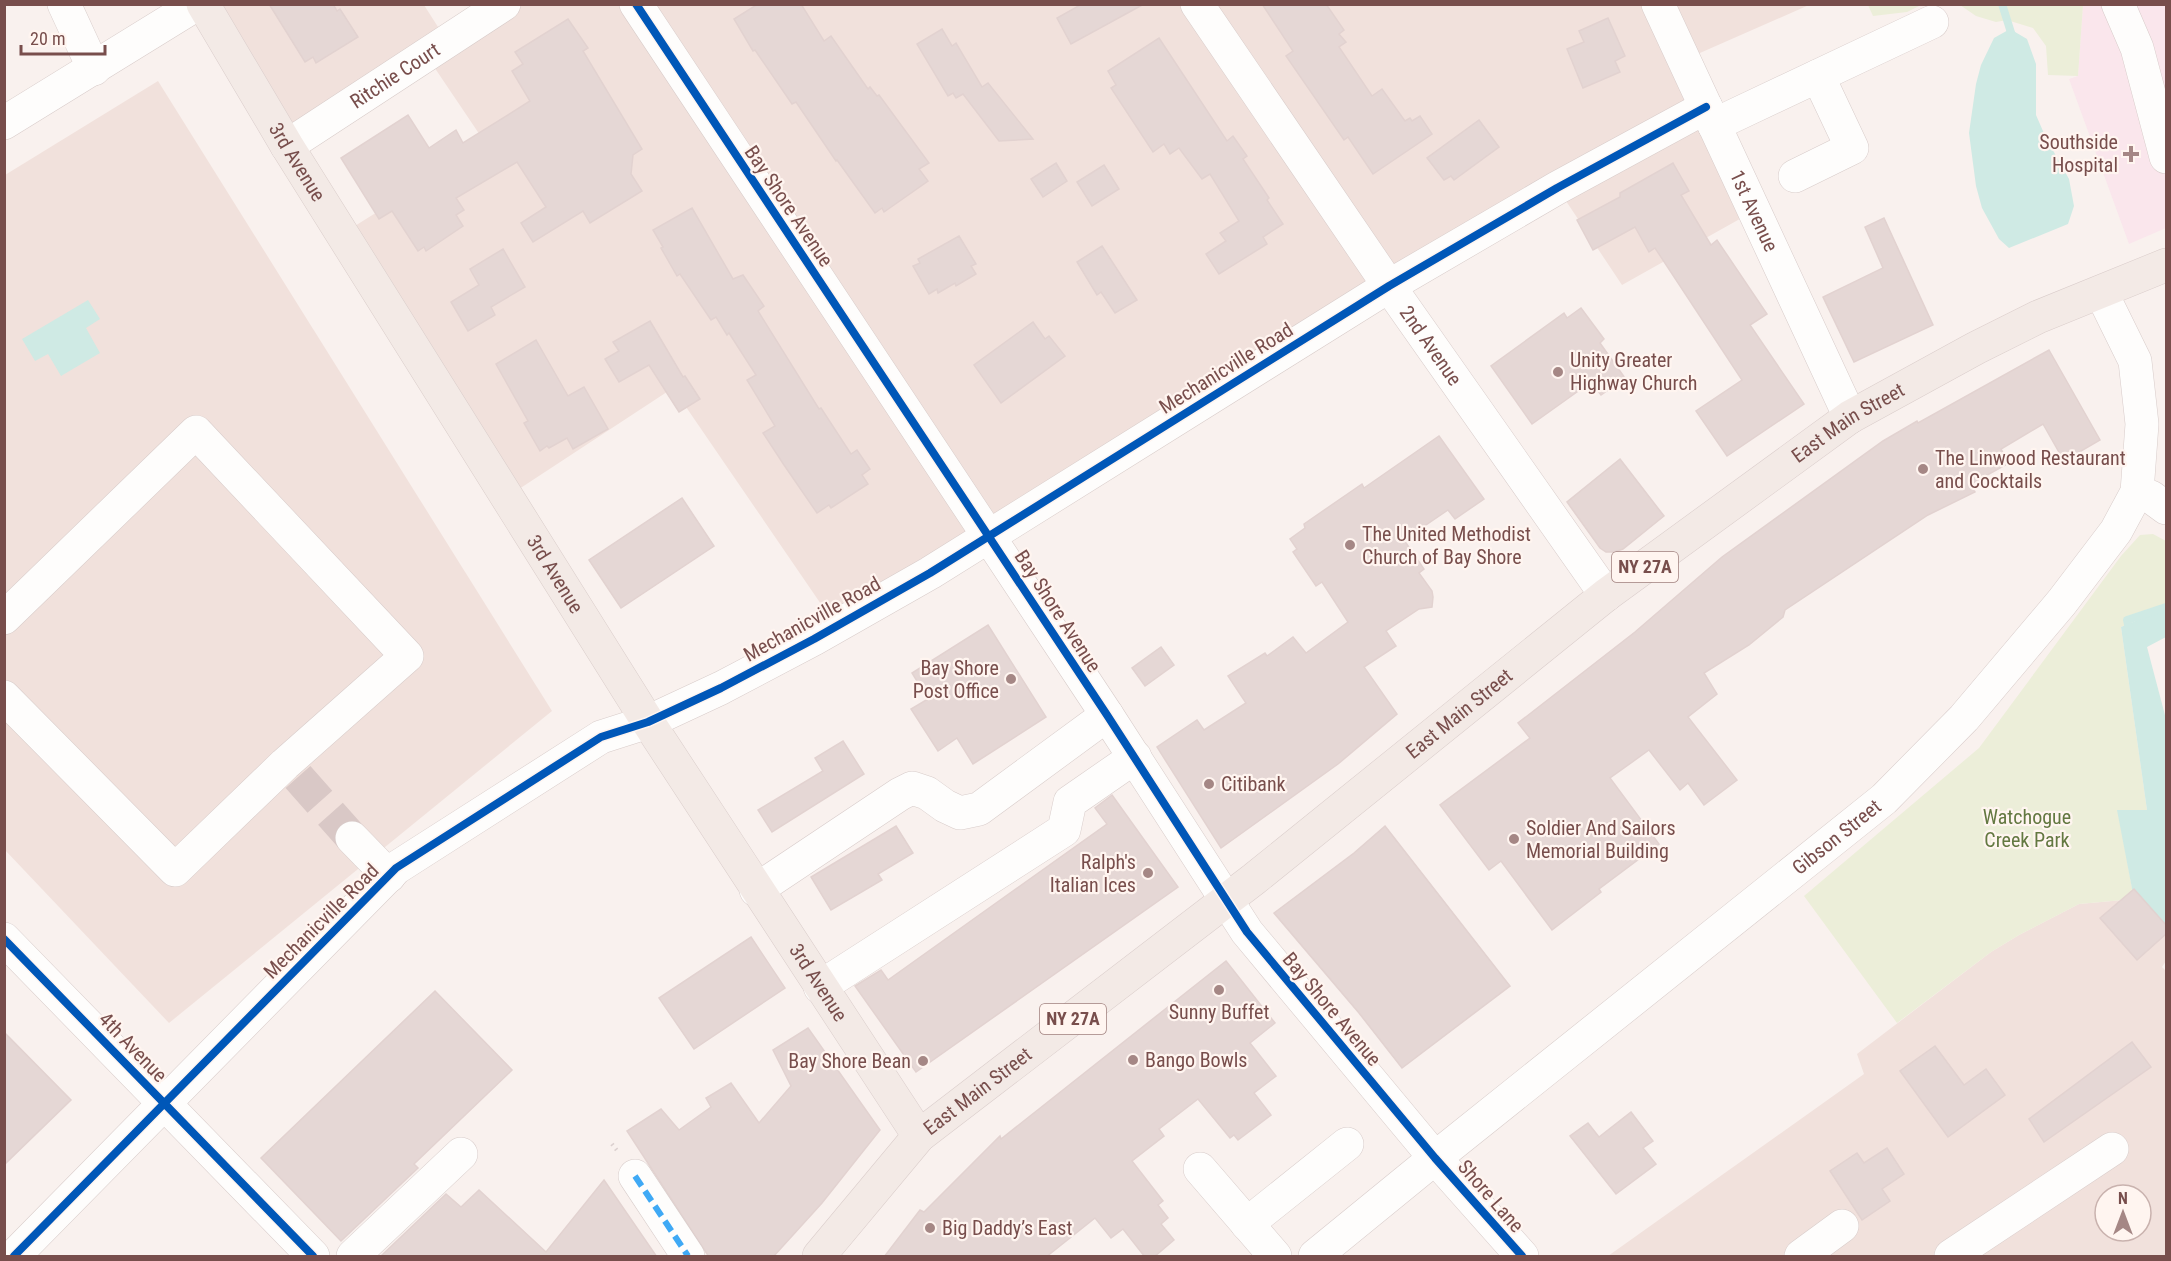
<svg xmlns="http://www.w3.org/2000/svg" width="2171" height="1261" viewBox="0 0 2171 1261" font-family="'Roboto Condensed',sans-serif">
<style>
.residential{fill:#f1e1dc;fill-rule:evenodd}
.medical{fill:#fae6ec}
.green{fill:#eceed9}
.water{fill:#cfeae4}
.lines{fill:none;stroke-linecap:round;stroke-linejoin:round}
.stream{stroke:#cfeae4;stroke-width:8}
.building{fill:#e5d7d5;stroke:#e2d2d0;stroke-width:1.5}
.minor-tunnel{stroke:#d9c8c6;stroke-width:33;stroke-dasharray:33 16;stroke-linecap:butt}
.minor-casing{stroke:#d8ccca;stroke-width:34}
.major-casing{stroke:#dacdcb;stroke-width:34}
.path{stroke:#dbd0cf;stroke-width:4;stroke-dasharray:1.5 4.5;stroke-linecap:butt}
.minor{stroke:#fefdfc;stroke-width:33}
.major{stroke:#f3eae6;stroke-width:33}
.quiet{stroke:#3fa9f5;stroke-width:6;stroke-dasharray:12 6;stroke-linecap:butt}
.cycleway-casing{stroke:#fff5f0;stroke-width:11}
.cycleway{stroke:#0057b8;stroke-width:8}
.poi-dot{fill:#a58785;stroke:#fff5f0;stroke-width:2}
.labels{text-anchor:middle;stroke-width:4.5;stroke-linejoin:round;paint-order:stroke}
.shield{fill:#fff5f0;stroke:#a0807d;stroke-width:1.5}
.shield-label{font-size:18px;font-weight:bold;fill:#784e4c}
.street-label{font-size:20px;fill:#784e4c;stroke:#fff5f0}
.poi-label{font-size:20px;fill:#784e4c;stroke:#fff5f0;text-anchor:start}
.park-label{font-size:20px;fill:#637841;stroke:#fff5f0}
</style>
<rect width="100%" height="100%" fill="#f9f1ee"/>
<g class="residential">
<path d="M504,4l1305,1 -125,55 70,151 -132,74 -64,-96 -722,437 -163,-238 -166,109 -165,-263 144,-90 -60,-89 -139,91 -84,-141h221l23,36z"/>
<path d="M158,81l394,630 -383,312 -164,-173v-675z"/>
<path d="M2134,899l32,29v33l-4,6 4,4v285h-558l256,-182 -7,-20 134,-102 28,-17 60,-31zM2105,1195h36v36h-36z"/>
</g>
<path class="medical" d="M2083,5h83v223l-37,16 -60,-165 9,-3z"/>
<g class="green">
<path d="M1868,5h53l-14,7 -34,4z"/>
<path d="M1960,5h123l-5,71 -30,-1 -2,-29 -13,-18 -26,-8 -11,2 -20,-6z"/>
<path d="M2153,534l13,7v67l-45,19 26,183h-29l16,89 -55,5 -60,31 -28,17 -94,71 -93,-127 175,-148 142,-192 19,-21z"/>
</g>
<g class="water">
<path d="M2010,29l17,10 9,25v51l10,23 23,41 5,27 -6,18 -59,24 -10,-9 -17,-31 -6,-22 -7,-53 7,-49 5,-19 13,-27z"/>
<path d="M88,300l12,19 -14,9 14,25 -39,23 -13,-22 -13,7 -13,-22z"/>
<path d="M2166,608v29l-19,10 19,72v209l-32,-29 -17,-89h30l-26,-183z"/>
</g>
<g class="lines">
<g class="stream">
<path d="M2002,4l11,35"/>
<path d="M2130,634l-3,-14 39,-13"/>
</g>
</g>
<g class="building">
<path d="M269,4h64l4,7 3,-2 18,28 -42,26 -3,-6 -8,5z"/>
<path d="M758,4h43l23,37 7,-5 37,53 2,-2 7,9 2,-1 50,68 -10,6 9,12 -44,31 -2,-4 -7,5 -38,-53 -1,1 -40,-59 -4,2 -37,-54 -2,1 -19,-32z"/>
<path d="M1082,4h62l-73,40 -14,-26z"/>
<path d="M1262,4h64l18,26 -5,4 7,8 -7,5 33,49 10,-7 23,32 5,-3 2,3 8,-5 12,18 -59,40 -25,-37 -4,3 -58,-84 7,-5z"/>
<path d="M1608,18l17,38 -10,5 5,11 -37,16 -16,-39 17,-7 -5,-11z"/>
<path d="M568,19l20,29 -5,3 59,98 -9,6 -2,19 11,17 -52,32 -7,-12 -50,31 -12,-19 25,-16 -29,-45 -61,36 8,12 -8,5 7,11 -37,25 -2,-4 -6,4 -26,-40 -13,8 -38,-61 67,-43 21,33 27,-18 7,13 67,-42 -18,-30 11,-7 -8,-12z"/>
<path d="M942,29l10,17 4,-3 26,44 6,-4 45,56 -34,2 -36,-47 -7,4 -3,-5 -5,3 -31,-52z"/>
<path d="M1159,38l68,103 6,-5 14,20 -4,3 26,39 -2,2 16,24 -20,13 4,7 -48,30 -13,-20 20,-13 -6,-8 19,-12 -29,-47 -8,5 -23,-31 -9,6 -6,-10 -11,8 -42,-64 5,-3 -8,-14z"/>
<path d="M1479,120l20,27 -45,33 -3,-4 -7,4 -17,-22z"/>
<path d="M1056,163l11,18 -24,16 -12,-18z"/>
<path d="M1673,163l16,28 -8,4 30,50 6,-5 50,74 -17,11 54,79 -77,52 -31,-45 46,-31 -87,-132 -6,4 -14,-25 -42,23 -16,-30 43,-23v-4z"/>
<path d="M1104,165l15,24 -27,17 -15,-24z"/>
<path d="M692,208l41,71 10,-4 21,31 -6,5 61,98 2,-1 30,46 6,-4 13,19 -8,6 6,9 -37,24 -2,-3 -12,8 -33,-48 -21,-32 12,-7 -28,-46 9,-5 -27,-42 -2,2 -11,-18 -5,3 -31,-46 -3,2 -16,-28 2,-1 -10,-17z"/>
<path d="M1884,218l49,107 -79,37 -31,-65 60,-29 -18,-41z"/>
<path d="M959,236l17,28 -5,2 5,8 -20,12 -1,-3 -17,10 -1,-4 -8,5 -16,-28 7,-3 -2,-4z"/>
<path d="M1102,246l35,54 -22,13 -14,-21 -4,3 -20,-33z"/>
<path d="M503,249l22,38 -34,20 4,8 -27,16 -17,-29 28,-17 -9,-16z"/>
<path d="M1581,308l23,31 -4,4 25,35 -24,17 -10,-13 -59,42 -41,-58 73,-53 3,5z"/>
<path d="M650,321l33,56 2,-1 15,23 -21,13 -30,-47 -30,17 -14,-23 14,-8 -6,-9z"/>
<path d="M1033,322l12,17 4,-3 16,20 -64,47 -27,-38z"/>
<path d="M536,340l32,56 16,-9 24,42 -35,20 -6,-11 -18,10 -2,-2 -7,5 -16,-28 4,-2 -32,-57z"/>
<path d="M2049,350l51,90 -36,21 -21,-37 -42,25 8,14 -38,21 4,8 -47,23 -143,95 -2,7 -34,28 -45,28 13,21 -29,23 49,63 -33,25 -16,-22 -8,7 -31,-40 -39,28 49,66 -60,45 2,3 -49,38 -51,-69 -12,9 -49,-65 90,-67 -12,-15 117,-91 87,-75 161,-116 34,-20 1,2z"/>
<path d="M1439,436l45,63 -29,20 -7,-9 -44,30 20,29 -5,4 13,18 1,6 -1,10 -13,2 -33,22 10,15 -32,21 33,47 -59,50 -117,84 -64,-101 40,-27 7,10 42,-27 -18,-27 37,-23 2,3 26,-19 13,16 42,-31 -26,-40 -6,4 -23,-34 4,-3 -7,-10 15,-11 -1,-4 58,-40 2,4z"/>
<path d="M1620,459l44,57 -41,33 -9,3h-8l-6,-4 -33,-46z"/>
<path d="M682,498l32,48 -93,62 -32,-48z"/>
<path d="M988,625l58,92 -73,47 -16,-26 -19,13 -27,-42 17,-10 -16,-26z"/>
<path d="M1161,647l13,18 -29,21 -13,-18z"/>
<path d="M843,741l21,33 -92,58 -14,-22 65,-39 -8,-13z"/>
<path d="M1112,795l66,92 -262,185 -61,-86 26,-16 7,10 219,-156 -12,-16z"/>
<path d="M896,826l17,27 -35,21 4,6 -51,30 -20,-33z"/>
<path d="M1385,826l125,160 -108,82 -43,-55 -85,-100 80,-60z"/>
<path d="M2134,889l32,36v9l-29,26 -37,-42z"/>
<path d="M751,937l34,51 -91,61 -35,-51z"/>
<path d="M1226,961l49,62 -25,20 26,33 -22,17 17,22 -33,25 -4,-5 -4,3 -32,-39 -39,30 5,7 -32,25 31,40 -5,4 10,13 -7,6 13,16 -20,17h-9l-22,-28 -12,9 -16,-20 -49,39h-162l36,-47 4,2 76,-76 1,3z"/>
<path d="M435,991l77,79 -98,94 4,4 -77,73 -80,-83z"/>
<path d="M808,1028l72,102 -58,73 -49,54h-64l-82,-126 34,-22 18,21 32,-23 -5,-9 25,-15 28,40 32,-37 -18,-36z"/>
<path d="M4,1032l67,68 -67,65z"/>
<path d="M2132,1042l19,25 -107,75 -15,-23z"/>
<path d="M1935,1046l29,39 22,-16 19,26 -57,42 -48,-66z"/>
<path d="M1631,1112l22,29 -10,7 13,16 -40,30 -46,-58 18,-13 11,14z"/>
<path d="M1887,1148l17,26 -22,15 8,12 -28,19 -32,-49 27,-18 7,10z"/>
<path d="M604,1180l53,77h-277l66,-63 15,13 18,-17 67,62z"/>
</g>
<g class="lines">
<path class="minor-tunnel" d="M298,777l54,61"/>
<g class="minor-casing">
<g id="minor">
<path d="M64,4l30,65"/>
<path d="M636,4l471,711 140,217 188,226 87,98"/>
<path id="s1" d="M1197,4l192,282 217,309"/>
<path id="s2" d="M1658,4l192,413"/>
<path d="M2118,4l19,44 29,109"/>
<path d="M4,123l193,-119"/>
<path d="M1714,125l218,-103"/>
<path id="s3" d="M287,146l217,-142"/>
<path d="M1795,176l57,-28 -34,-72"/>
<path d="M2137,492l14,5 15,11"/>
<path d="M4,618l192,-186 211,224 -122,108 -110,106 -171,-173"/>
<path d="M352,838l37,38"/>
<path d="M756,890l144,-96 12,-6 15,5 18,13 15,7 19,-4 128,-94"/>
<path d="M4,939l309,317"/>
<path d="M820,987l244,-157 6,-28 65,-45"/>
<path d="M1200,1169l75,87"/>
<path d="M635,1176l53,80"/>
<path d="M1247,1224l100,-80"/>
<path d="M14,1256l382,-388 205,-131 47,-15 73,-34 93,-49 116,-66 459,-287 168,-98 149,-81"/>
<path d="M353,1256l108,-102"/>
<path id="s4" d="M1315,1256l120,-98 449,-359 80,-81 98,-116 54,-71 21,-39 5,-68 -7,-63 -34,-69"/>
<path d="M1801,1256l41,-30"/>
<path d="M1951,1256l161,-107"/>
</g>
</g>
<g class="major-casing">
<g id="major">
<path id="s5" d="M203,4l84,142 361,576 271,414"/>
<path id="s6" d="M819,1256l100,-120 335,-257 352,-284 244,-178 126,-69 62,-31 128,-52"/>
</g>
</g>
<path class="path" d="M612,1144l7,9"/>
<use href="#minor" class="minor"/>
<use href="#major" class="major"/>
<path class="quiet" d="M635,1176l53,80"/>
<g class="cycleway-casing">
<g id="cycleway">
<path d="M636,4l471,711 140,217 188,226 87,98"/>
<path d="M4,939l309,317"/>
<path d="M14,1256l382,-388 205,-131 47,-15 73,-34 93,-49 116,-66 459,-287 168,-98 149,-81"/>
</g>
</g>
<use href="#cycleway" class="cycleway"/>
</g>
<g class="poi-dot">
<path d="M2128 145h6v6h6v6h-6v6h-6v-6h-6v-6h6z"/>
<circle cx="1558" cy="372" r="6"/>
<circle cx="1923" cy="469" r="6"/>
<circle cx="1350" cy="545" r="6"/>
<circle cx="1011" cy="679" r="6"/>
<circle cx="1209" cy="784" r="6"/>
<circle cx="1514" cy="839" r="6"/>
<circle cx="1148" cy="873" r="6"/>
<circle cx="1219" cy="990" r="6"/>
<circle cx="1133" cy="1060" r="6"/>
<circle cx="923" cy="1061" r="6"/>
<circle cx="930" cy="1228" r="6"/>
</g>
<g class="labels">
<g class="shield">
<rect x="1612" y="552" width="66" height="30" rx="4.5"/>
<rect x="1040" y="1004" width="66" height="30" rx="4.5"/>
</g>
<g class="shield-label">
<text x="1645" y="573">NY 27A</text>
<text x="1073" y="1025">NY 27A</text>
</g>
<g class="street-label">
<text dy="7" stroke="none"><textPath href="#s3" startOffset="129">Ritchie Court</textPath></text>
<text dy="7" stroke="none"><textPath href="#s5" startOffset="184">3rd Avenue</textPath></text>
<text transform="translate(789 206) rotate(56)" y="7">Bay Shore Avenue</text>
<text dy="7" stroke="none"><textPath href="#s2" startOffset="228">1st Avenue</textPath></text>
<text dy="7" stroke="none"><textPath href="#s1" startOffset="414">2nd Avenue</textPath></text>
<text transform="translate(1226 368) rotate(-32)" y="7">Mechanicville Road</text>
<text dy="7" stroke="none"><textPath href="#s6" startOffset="1328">East Main Street</textPath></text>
<text dy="7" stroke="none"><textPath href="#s5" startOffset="670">3rd Avenue</textPath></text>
<text transform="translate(1058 611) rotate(57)" y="7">Bay Shore Avenue</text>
<text transform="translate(812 619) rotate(-29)" y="7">Mechanicville Road</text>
<text dy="7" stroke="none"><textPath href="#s6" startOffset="842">East Main Street</textPath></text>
<text dy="7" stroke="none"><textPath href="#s4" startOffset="669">Gibson Street</textPath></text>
<text transform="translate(321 921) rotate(-45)" y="7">Mechanicville Road</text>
<text dy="7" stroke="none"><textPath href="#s5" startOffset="1156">3rd Avenue</textPath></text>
<text transform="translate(1332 1009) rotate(50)" y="7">Bay Shore Avenue</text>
<text transform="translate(133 1047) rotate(46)" y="7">4th Avenue</text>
<text dy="7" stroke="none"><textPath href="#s6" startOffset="230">East Main Street</textPath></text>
<text transform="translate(1491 1196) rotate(49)" y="7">Shore Lane</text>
</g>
<g class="poi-label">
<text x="2118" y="149" text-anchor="end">Southside<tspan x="2118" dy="23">Hospital</tspan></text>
<text x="1570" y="367">Unity Greater<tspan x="1570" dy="23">Highway Church</tspan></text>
<text x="1935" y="465">The Linwood Restaurant<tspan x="1935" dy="23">and Cocktails</tspan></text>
<text x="1362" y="541">The United Methodist<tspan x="1362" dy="23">Church of Bay Shore</tspan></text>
<text x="999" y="675" text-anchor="end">Bay Shore<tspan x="999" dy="23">Post Office</tspan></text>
<text x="1221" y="791">Citibank</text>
<text x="1526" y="835">Soldier And Sailors<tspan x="1526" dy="23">Memorial Building</tspan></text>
<text x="1136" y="869" text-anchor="end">Ralph's<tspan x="1136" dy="23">Italian Ices</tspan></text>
<text x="1219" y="1019" text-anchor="middle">Sunny Buffet</text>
<text x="1145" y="1067">Bango Bowls</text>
<text x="911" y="1068" text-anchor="end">Bay Shore Bean</text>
<text x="942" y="1235">Big Daddy’s East</text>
</g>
<g class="park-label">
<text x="2027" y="824">Watchogue<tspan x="2027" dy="23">Creek Park</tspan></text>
</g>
</g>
<rect width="2171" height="1261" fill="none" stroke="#784e4c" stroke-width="12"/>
<g transform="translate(2123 1213)"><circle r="28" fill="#fff5f0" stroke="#c9b2ae" stroke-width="1.5"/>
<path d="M0-4.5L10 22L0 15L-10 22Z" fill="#a58785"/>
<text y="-9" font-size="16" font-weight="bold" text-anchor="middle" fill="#784e4c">N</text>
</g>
<path d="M21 45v9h84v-9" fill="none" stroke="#784e4c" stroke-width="3"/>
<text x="30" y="45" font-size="18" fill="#784e4c" stroke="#fff5f0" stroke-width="4.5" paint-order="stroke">20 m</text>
</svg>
